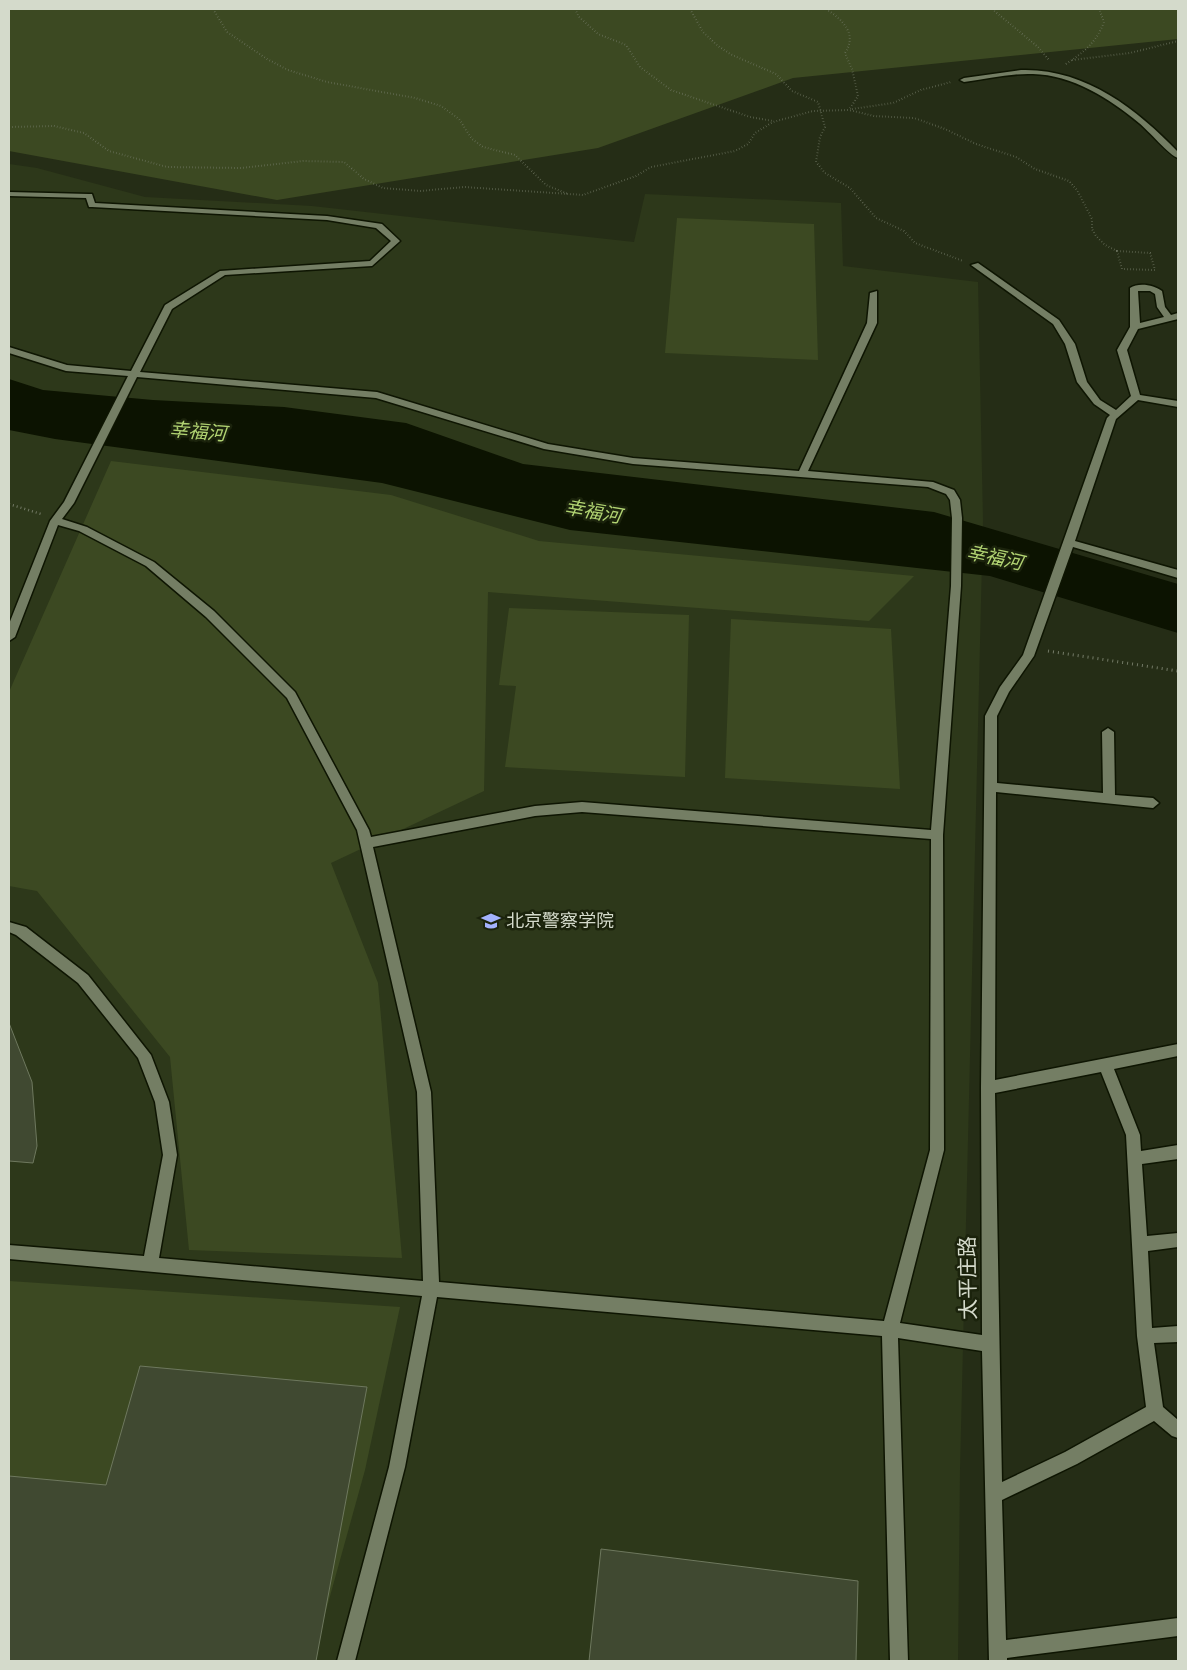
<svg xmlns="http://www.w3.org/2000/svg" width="1187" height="1670" viewBox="0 0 1187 1670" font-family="'Asap Condensed','Noto Sans SC',sans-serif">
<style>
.built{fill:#2d381a}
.green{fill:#3c4922}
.water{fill:#0c1301}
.building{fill:#404931;stroke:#6e785e}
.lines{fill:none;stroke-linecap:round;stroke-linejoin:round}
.minor-casing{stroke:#0e1502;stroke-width:3}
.path-far2{stroke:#737a66;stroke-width:2;stroke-dasharray:0.5 2.5;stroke-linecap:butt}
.path-far1{stroke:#737a66;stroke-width:2.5;stroke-dasharray:1 3;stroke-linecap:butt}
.path{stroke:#737a66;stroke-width:3;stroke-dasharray:1 4;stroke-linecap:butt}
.minor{fill:#747e64;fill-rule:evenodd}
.labels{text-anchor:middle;stroke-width:5;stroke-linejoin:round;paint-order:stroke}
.poi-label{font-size:18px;fill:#d4dacb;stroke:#1b230c;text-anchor:start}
.water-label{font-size:19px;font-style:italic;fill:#b1d372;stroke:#1b230c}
.near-street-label{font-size:21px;fill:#d4dacb;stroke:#1b230c}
</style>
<rect width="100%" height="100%" fill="#252d16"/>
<path class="built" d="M9,164l28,4 108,29 167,9 322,36 11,-48 196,9 2,63 135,16 5,238 -23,950 -2,191h-949z"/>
<g class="green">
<path d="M9,9h1169v30l-385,39 -195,70 -321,52 -268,-49z"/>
<path d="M677,218l137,6 4,136 -153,-7z"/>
<path d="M111,461l280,34 148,46 375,35 -45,45 -381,-29 -4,199 -153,72 47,120 24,275 -213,-8 -19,-193 -133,-166 -28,-5v-194z"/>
<path d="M509,608l180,7 -4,162 -180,-10 11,-81 -17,-1z"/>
<path d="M731,619l160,10 9,160 -175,-11z"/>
<path d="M9,1281l391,26 -35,163 -53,191h-303z"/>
</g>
<path class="water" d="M9,379l34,11 110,10 131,7 122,16 117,41 411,48 244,72v49l-188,-57 -420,-46 -188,-47 -327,-44 -46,-9z"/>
<g class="building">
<path d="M9,1023l23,59 5,64 -4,17 -24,-2z"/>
<path d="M140,1366l227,21 -51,274h-307v-185l97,9z"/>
<path d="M601,1549l257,32 -2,80h-267z"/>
</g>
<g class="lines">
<g class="minor-casing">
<g id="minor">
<path d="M1021,70c63,-2 115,38 157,82v6c-8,-2 -30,-28 -39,-35 -30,-25 -67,-48 -106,-49 -23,-1 -46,5 -69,8l-4,-2 4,-2z"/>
<path d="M9,192l80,2h3l3,9 232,13 55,8 18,17 -28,25 -147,9 -53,34 -32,63 237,20 171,52 85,14 166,13 68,-148 3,-30 7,-2v32l-69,148 125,11 21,8 6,10 2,18 -1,68 -18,249 1,315 -44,173 82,12 -1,-247 4,-372 15,-29 23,-32 84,-237 3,-3 -16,-11 -17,-22 -12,-38 -12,-20 -82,-59 7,-2 81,57 16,24 12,38 13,18 16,10 15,-14 -14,-46 13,-23v-39c9,-6 24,-3 32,3l3,16 6,8 7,-2v6l-40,10 -11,21 13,45 38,6v6l-40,-7 -22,19 -41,122 103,29v8l-105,-31 -39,109 -25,36 -12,24v67l106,10 -1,-61 6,-4 6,4 1,63 38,3 6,5 -6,5 -157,-16 -1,288 183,-36v12l-64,13 26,66 1,16 37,-6v14l-36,5 5,72 31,-3v14l-30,4 4,77 26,-2v16l-24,1 9,64 15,13v18l-6,-2 -18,-15 -77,43 -75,36 4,140 172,-22v18l-171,22v3h-18l-7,-310 -84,-13 10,323h-18l-8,-325 -445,-39 -32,170 -50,194h-18l52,-194 33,-171 -413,-37v-14l135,11 19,-101 -8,-53 -17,-44 -60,-75 -62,-48 -7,-3v-10l17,5 62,48 63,80 18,47 8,53 -18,103 264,23 -6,-189 -60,-262 -70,-132 -81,-81 -60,-51 -67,-35 -21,-6 -43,112 -6,4v-17l41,-103 14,-19 64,-126 -62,-5 -57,-18v-6l58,18 64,6 34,-66 55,-34 150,-10 21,-20 -15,-13 -49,-8 -235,-13h-3l-3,-9 -77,-2zM1138,291h12l5,3 2,13 7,10 -24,6zM137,377l239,21 168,51 89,15 295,23 18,7 4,6 2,18 -1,68 -20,244 -349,-28 -47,4 -164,31 -2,-7 -74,-138 -81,-81 -60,-49 -67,-35 -25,-8 12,-16zM582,812l349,27 -1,311 -46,171 -445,-39 -8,-190 -58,-245 162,-31zM1101,1072l25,63 11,201 9,71 -81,45 -63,30 -7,-389z"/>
</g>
</g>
<g class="path-far2">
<path d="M213,9l14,23 40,27 21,11 39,12 88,16 26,8 18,13 13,20 11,8 32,8 31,30 22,9"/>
<path d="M575,9l4,8 19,17 28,11 14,22 31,23 79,27 23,4"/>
<path d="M690,9l13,23 15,14 14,9 44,19 16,17 26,11 7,25 -5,10 -4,25 9,11 25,15 26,30 28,13 11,12 48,18"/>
<path d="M826,9c16,10 32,25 19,44l7,16 6,27 -9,14"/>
<path d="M992,9l46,38 11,13"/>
<path d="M1072,60l58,-7 48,-12"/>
<path d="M1066,64c18,-12 30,-21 38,-42l-5,-13"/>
<path d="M852,109l41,-6 28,-13 30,-8"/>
<path d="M9,127l45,-1 30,7 25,18 58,16 74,1 62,-7 41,1 20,17 19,9 37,3 44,-4 119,8 53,-19 15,-9 84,-16 13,-7 7,-11 18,-11 40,-11 36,-1 25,6 40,2 31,11 31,15 40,13 19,12 34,12 8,9 15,29v10l4,7 9,9 12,6"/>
<path d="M1117,251l33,2 5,17 -33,-1z"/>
</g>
<path class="path-far1" d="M9,504l32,10"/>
<path class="path" d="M1048,651l130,20"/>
<use href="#minor" class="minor"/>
</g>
<defs>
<g id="university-bare" transform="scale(1.5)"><path d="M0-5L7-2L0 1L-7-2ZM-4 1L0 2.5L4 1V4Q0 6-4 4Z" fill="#a3b2fd" stroke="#1b230c" stroke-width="2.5" paint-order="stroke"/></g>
</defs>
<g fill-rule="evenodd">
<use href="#university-bare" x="491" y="921"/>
</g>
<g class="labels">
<g class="poi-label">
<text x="506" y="927">北京警察学院</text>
</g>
<g class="water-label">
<text transform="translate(198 431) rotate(5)" y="7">幸福河</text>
<text transform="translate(593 511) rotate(10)" y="7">幸福河</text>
<text transform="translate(995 557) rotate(12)" y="7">幸福河</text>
</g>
<g class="near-street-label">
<text transform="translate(968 1278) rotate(-91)" y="7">太平庄路</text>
</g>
</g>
<rect width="1187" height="1670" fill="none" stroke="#d4dacb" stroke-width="20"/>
</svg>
